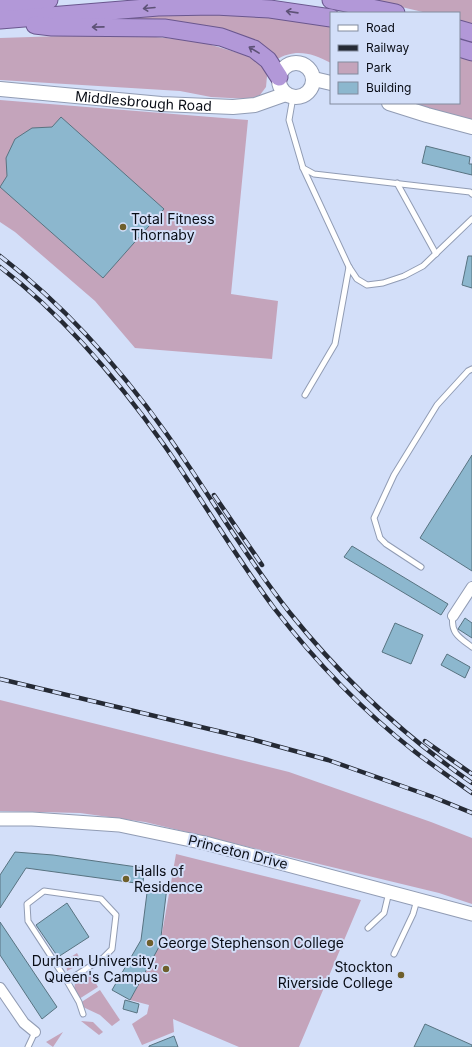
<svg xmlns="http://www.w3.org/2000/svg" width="472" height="1047" viewBox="0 0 472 1047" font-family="Inter,sans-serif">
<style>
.green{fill:#c4a4bb}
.building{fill:#8cb7ce;stroke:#587381}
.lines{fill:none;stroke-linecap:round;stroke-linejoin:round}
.service-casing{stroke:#919cb4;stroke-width:7}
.minor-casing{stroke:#919cb4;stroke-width:12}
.tertiary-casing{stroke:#919cb4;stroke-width:15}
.secondary-casing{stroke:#919cb4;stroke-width:16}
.trunk-casing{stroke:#6a578e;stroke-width:19}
.service{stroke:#fff;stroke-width:5}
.minor{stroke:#fff;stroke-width:10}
.tertiary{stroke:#fff;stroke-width:13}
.secondary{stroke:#fff;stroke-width:14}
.trunk{stroke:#b298d8;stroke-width:17}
.rail-casing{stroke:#252a35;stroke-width:4.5}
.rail{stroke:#d3dff9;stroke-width:3;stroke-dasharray:9;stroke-linecap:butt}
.oneway{stroke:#5e5277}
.poi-dot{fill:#6e5f2c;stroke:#d3dff9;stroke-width:1.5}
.labels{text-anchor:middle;stroke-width:4;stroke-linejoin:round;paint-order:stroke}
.street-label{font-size:14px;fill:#090d16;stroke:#d3dff9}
.poi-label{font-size:14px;fill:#090d16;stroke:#d3dff9;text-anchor:start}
</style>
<rect width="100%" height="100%" fill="#d3dff9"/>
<g class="green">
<path d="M372,0h100v27l-13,-5v-9h-32z"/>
<path d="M214,12l53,4 64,8v39c-19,-10 -36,-15 -55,-3l-145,-39v-5z"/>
<path d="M124,34l74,7 54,16 12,11 3,8 -1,11 -6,8 -11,4 -38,-2 -31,-6 -180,-11v-42z"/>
<path d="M459,55l13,4v63l-64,-19h51z"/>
<path d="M0,100l248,20 -17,174 47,7 -6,58 -137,-11 -40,-47 -80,-69 -15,-10z"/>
<path d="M0,700l289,72 142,50 41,16v66l-33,-11 -294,-71 -65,-9 -80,-2z"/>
<path d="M176,854l185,46 -62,147h-60l-66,-28 1,13 -32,13 -10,-21 15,-10 2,-9 -19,-5 30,-55z"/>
<path d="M77,953l5,10 -15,8 -1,-11z"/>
<path d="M89,972l9,15 -19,12 -5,-9 1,-7 6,-7z"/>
<path d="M100,990l20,30 -8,6 -12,-11 -17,-8 -3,-4z"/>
<path d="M81,1021l12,1 10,10 -4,3z"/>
<path d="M63,1032l-10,15 -7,-5z"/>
</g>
<g class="building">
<path d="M61,117l103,92 -61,69 -103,-91 7,-11 -1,-18 9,-19 17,-11 20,-1z"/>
<path d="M426,146l44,11 -1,7h3v11l-50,-12z"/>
<path d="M468,256h4v32l-10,-3z"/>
<path d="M472,455v116l-52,-33z"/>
<path d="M352,546l96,58 -7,11 -97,-58z"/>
<path d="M465,618l7,5v15l-14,-9z"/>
<path d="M395,623l28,12 -12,29 -29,-12z"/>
<path d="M447,654l23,13 -5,11 -24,-13z"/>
<path d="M15,852l38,3 91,13 -1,16 -117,-16 -26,40v-33z"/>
<path d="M148,885l19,2 -7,58 -30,55 -18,-10 29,-50z"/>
<path d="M67,903l22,34 -31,20 -22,-32z"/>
<path d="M0,922l57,85 -15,12 -42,-64z"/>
<path d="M125,1000l14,4 -2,9 -14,-4z"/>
<path d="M425,1024l47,21v2h-58z"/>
<path d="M174,1036l4,11h-29v-1z"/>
</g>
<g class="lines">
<g class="service-casing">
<g id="service">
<path d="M293,97l-4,23 14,48 46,99 8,12 10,6 16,-2 21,-7 19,-10 49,-47"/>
<path d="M303,168l11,6 156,18 2,2"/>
<path d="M397,183l39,71"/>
<path d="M305,395l30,-51 14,-77"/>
<path d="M421,567l-35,-23 -6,-6 -6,-20 20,-43 43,-70 31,-34 4,-2"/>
<path d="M453,616c-3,17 7,22 19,31"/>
<path d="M368,928l16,-15 5,-21"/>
<path d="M394,954l19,-40 4,-14"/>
<path d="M67,981l36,-23 9,-9 4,-34 -15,-16 -57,-8 -17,13 1,17 39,60 12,21 4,12"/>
<path d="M28,1047l7,-15"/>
</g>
</g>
<g class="minor-casing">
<g id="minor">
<path d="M453,616l19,-29"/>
<path d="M0,988l24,35 11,9"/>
</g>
</g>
<g class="tertiary-casing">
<path id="tertiary" d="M0,819h32l87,6 86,18 267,71"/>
</g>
<g class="secondary-casing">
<g id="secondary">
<circle cx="296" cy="80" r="17"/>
<path d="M314,79l17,4"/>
<path id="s1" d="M0,89l161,15 72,3 22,-2 31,-11"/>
<path d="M389,103l38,12 45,12"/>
</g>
</g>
<g class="trunk-casing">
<g id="trunk">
<path d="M331,0l65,13"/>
<path d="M1,4l48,-4"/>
<path d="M0,20l158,-13 57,-1 55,3 61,9"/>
<path d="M35,25l17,2 112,1 57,9 33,12 14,11 11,17"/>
<path d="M459,29l13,4"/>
<path d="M459,48l13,4"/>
</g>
</g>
<use href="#service" class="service"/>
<use href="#minor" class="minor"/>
<use href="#tertiary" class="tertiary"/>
<use href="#secondary" class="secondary"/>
<use href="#trunk" class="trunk"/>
<g class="rail-casing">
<g id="rail">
<path d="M0,256c64,49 119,111 166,177 42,59 78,122 124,180 52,65 113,122 182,170"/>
<path d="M0,267c64,49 118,113 164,178 38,54 71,111 110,163 41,53 88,102 140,143 19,15 39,28 58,42"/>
<path d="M214,495l48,70"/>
<path d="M0,679l251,60 77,21 105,37 39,16"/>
<path d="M425,741l47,33"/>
</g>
</g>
<use href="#rail" class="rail"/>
</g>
<defs><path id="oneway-shaft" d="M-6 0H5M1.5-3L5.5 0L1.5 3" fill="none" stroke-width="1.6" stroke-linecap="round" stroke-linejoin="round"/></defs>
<g class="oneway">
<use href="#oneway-shaft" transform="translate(149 8) rotate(175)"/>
<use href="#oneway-shaft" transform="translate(292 12) rotate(-172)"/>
<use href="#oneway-shaft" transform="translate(98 27) rotate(179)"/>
<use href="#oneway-shaft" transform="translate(254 50) rotate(-149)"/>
</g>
<g class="poi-dot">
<circle cx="123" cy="227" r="4"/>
<circle cx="126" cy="879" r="4"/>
<circle cx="150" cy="943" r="4"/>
<circle cx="166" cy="969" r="4"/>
<circle cx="401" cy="975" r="4"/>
</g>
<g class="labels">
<g class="street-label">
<text dy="5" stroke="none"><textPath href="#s1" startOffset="144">Middlesbrough Road</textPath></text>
<text transform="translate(238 852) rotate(14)" y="5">Princeton Drive</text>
</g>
<g class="poi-label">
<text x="131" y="224">Total Fitness<tspan x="131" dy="16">Thornaby</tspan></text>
<text x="134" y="876">Halls of<tspan x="134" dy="16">Residence</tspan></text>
<text x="158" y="948">George Stephenson College</text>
<text x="158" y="966" text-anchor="end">Durham University,<tspan x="158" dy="16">Queen's Campus</tspan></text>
<text x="393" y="972" text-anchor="end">Stockton<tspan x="393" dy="16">Riverside College</tspan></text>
</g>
</g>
<rect x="330" y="12" width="130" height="92" fill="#d3dff9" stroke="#828b9e"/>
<rect x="338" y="25" width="20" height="6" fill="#ffffff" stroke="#828b9e"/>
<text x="366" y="32" font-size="12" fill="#090d16">Road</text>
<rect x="338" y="45" width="20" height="6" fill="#252a35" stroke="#828b9e"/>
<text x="366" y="52" font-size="12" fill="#090d16">Railway</text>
<rect x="338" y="62" width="20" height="12" fill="#c4a4bb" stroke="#828b9e"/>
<text x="366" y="72" font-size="12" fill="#090d16">Park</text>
<rect x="338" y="82" width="20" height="12" fill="#8cb7ce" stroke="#828b9e"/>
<text x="366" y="92" font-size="12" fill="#090d16">Building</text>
</svg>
